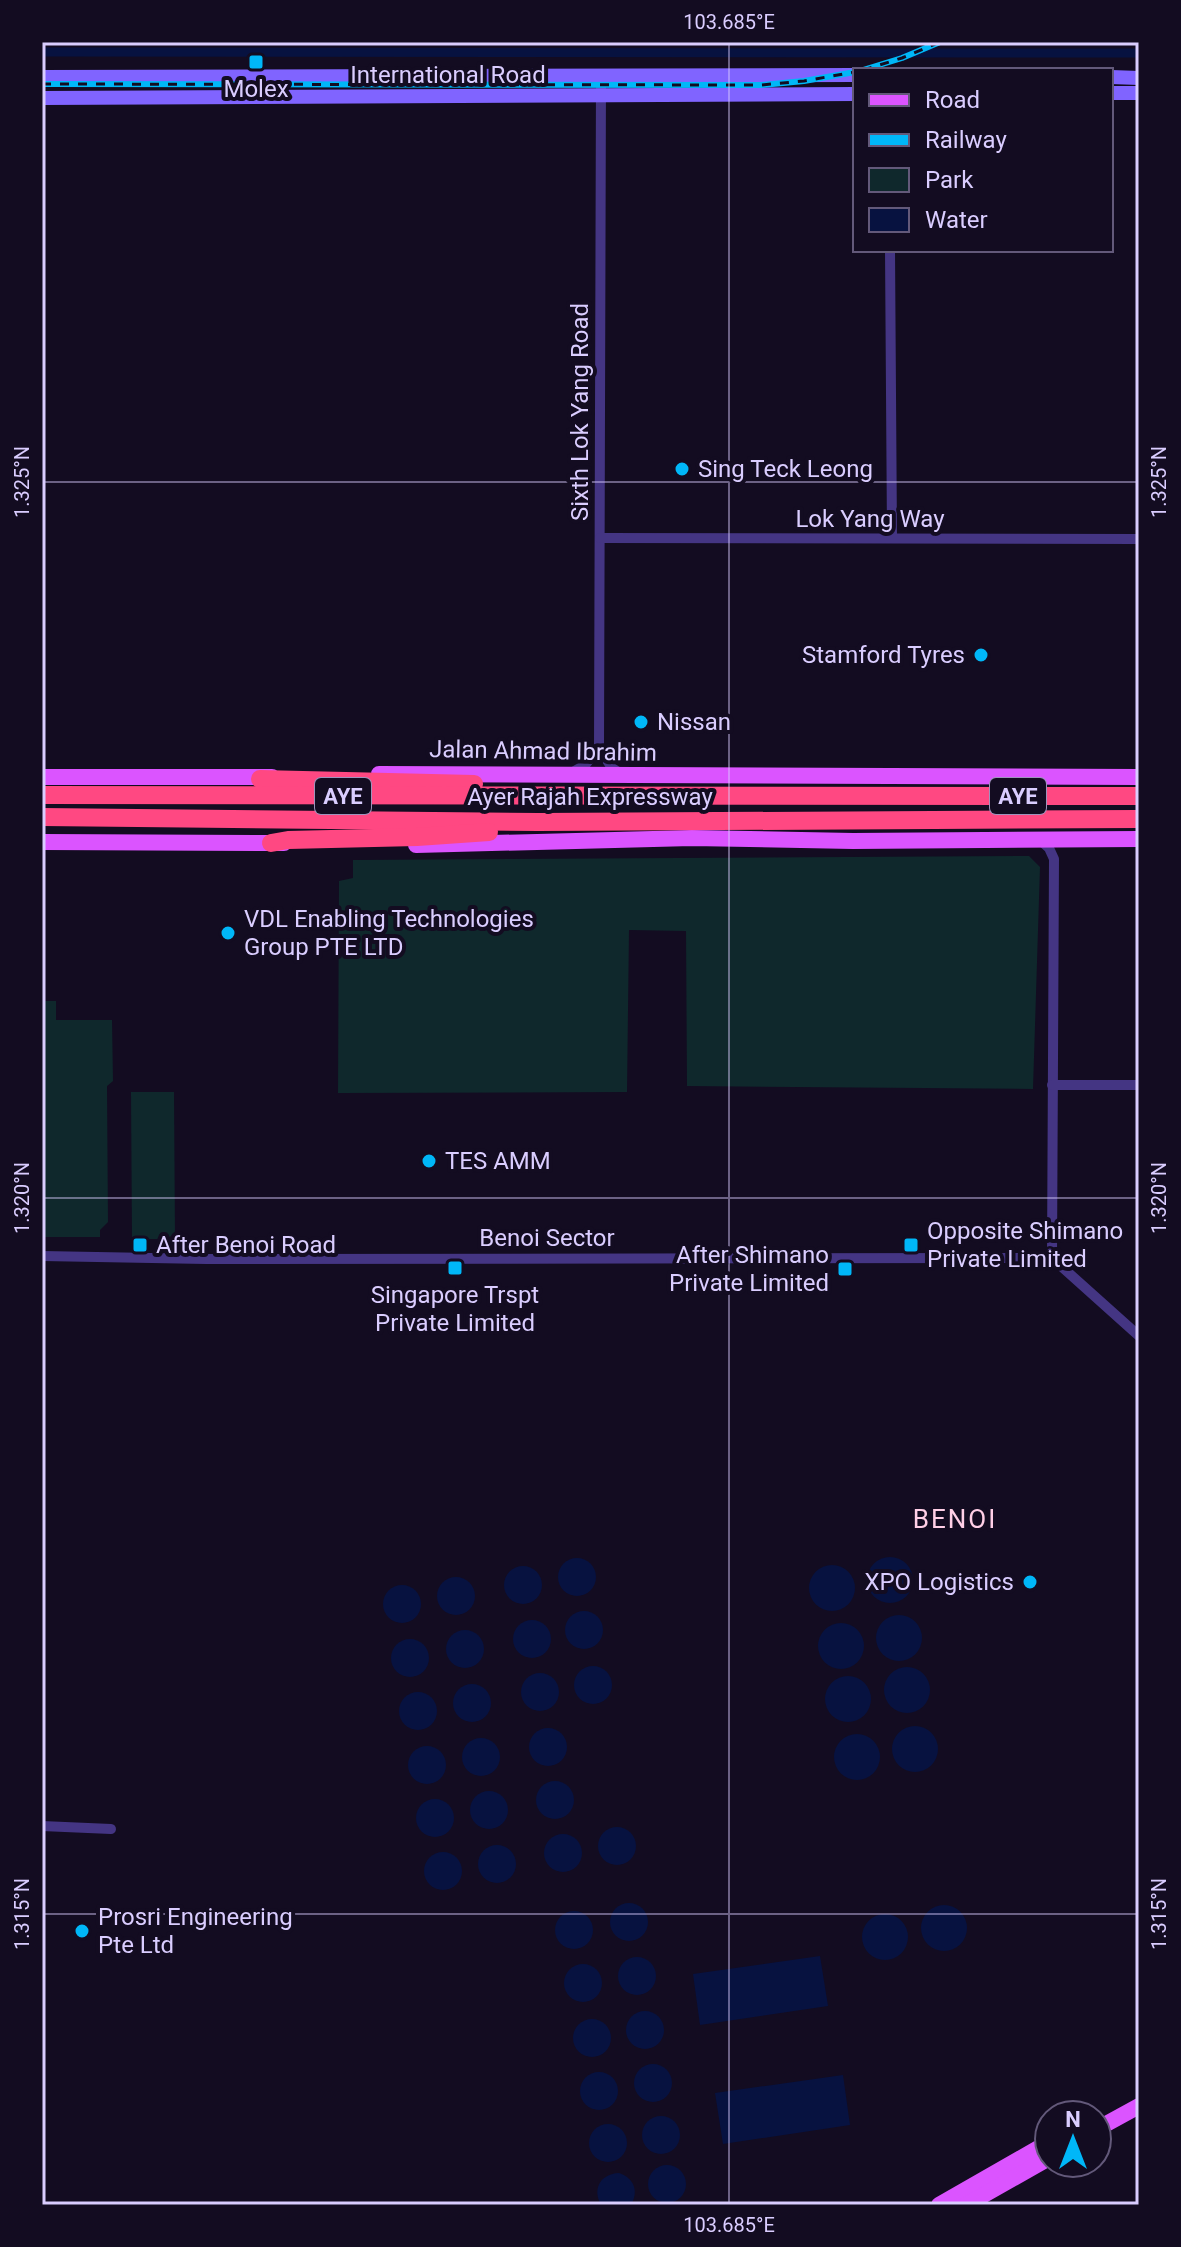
<svg xmlns="http://www.w3.org/2000/svg" width="1181" height="2247" viewBox="0 0 1181 2247" font-family="Roboto,sans-serif">
<style>
.green{fill:#0f282c}
.water{fill:#071240}
.lines{fill:none;stroke-linecap:round;stroke-linejoin:round}
.canal{stroke:#071240;stroke-width:9}
.minor{stroke:#443583;stroke-width:10}
.secondary{stroke:#8064ff;stroke-width:14}
.primary{stroke:#db54ff;stroke-width:16}
.motorway{stroke:#ff4882;stroke-width:18}
.rail-casing{stroke:#00b7f8;stroke-width:6}
.rail{stroke:#130c21;stroke-width:3;stroke-dasharray:9;stroke-linecap:butt}
.ticks{fill:none;stroke:#dacdff;stroke-width:2;stroke-opacity:0.45}
.poi-dot{fill:#00b7f8;stroke:#130c21;stroke-width:3}
.labels{text-anchor:middle;stroke-width:8;stroke-linejoin:round;paint-order:stroke}
.shield{fill:#130c21;stroke:#9e93bc;stroke-width:2}
.shield-label{font-size:22px;font-weight:bold;fill:#dacdff}
.street-label{font-size:24px;fill:#dacdff;stroke:#130c21}
.poi-label{font-size:24px;fill:#dacdff;stroke:#130c21;text-anchor:start}
.neighbourhood-label{font-size:26px;letter-spacing:2px;fill:#ffcfe6;stroke:#130c21}
.neatline{fill:none;stroke:#dacdff;stroke-width:3}
.ticks-label{font-size:20px;text-anchor:middle;fill:#dacdff}
</style>
<rect width="100%" height="100%" fill="#130c21"/>
<g class="green">
<path d="M1029,856l11,11 -7,222 -346,-3 -1,-155 -57,-1 -2,162 -289,1 1,-212 14,-3v-18z"/>
<path d="M42,1001h14v19h56l1,61 -6,5 1,136 -8,8v7h-58z"/>
<path d="M131,1092h43l1,147h-43z"/>
</g>
<g class="water">
<circle cx="890" cy="1580" r="23"/>
<circle cx="577" cy="1577" r="19"/>
<circle cx="832" cy="1588" r="23"/>
<circle cx="523" cy="1585" r="19"/>
<circle cx="456" cy="1596" r="19"/>
<circle cx="402" cy="1604" r="19"/>
<circle cx="584" cy="1630" r="19"/>
<circle cx="899" cy="1638" r="23"/>
<circle cx="532" cy="1639" r="19"/>
<circle cx="841" cy="1646" r="23"/>
<circle cx="465" cy="1649" r="19"/>
<circle cx="410" cy="1658" r="19"/>
<circle cx="593" cy="1685" r="19"/>
<circle cx="907" cy="1690" r="23"/>
<circle cx="540" cy="1692" r="19"/>
<circle cx="848" cy="1699" r="23"/>
<circle cx="472" cy="1703" r="19"/>
<circle cx="418" cy="1711" r="19"/>
<circle cx="915" cy="1749" r="23"/>
<circle cx="548" cy="1747" r="19"/>
<circle cx="857" cy="1757" r="23"/>
<circle cx="481" cy="1757" r="19"/>
<circle cx="427" cy="1765" r="19"/>
<circle cx="555" cy="1800" r="19"/>
<circle cx="489" cy="1810" r="19"/>
<circle cx="435" cy="1818" r="19"/>
<circle cx="617" cy="1846" r="19"/>
<circle cx="563" cy="1853" r="19"/>
<circle cx="497" cy="1864" r="19"/>
<circle cx="443" cy="1871" r="19"/>
<circle cx="629" cy="1922" r="19"/>
<circle cx="944" cy="1928" r="23"/>
<circle cx="574" cy="1930" r="19"/>
<circle cx="885" cy="1937" r="23"/>
<path d="M820,1956l8,50 -128,19 -7,-51z"/>
<circle cx="637" cy="1976" r="19"/>
<circle cx="583" cy="1983" r="19"/>
<circle cx="645" cy="2030" r="19"/>
<circle cx="592" cy="2038" r="19"/>
<circle cx="653" cy="2083" r="19"/>
<circle cx="599" cy="2091" r="19"/>
<path d="M843,2075l7,50 -127,19 -8,-51z"/>
<circle cx="661" cy="2135" r="19"/>
<circle cx="608" cy="2143" r="19"/>
<circle cx="667" cy="2184" r="19"/>
<path d="M619,2173c15,5 20,18 12,32h-30c-9,-16 -1,-31 18,-32z"/>
</g>
<g class="lines">
<path class="canal" d="M42,52l1097,1"/>
<g class="minor">
<path d="M601,76l-2,672 13,20 8,5"/>
<path d="M890,250l2,287"/>
<path d="M600,538l539,1"/>
<path d="M571,773l14,-8 14,-17"/>
<path d="M1040,840l9,8 5,11 -2,399"/>
<path d="M1052,1085h87"/>
<path d="M42,1256l164,3 846,-1 87,78"/>
<path d="M42,1826l69,3"/>
</g>
<g class="secondary">
<path d="M42,77l813,-2"/>
<path d="M1111,77l28,1"/>
<path d="M1111,93h28"/>
<path d="M42,98l813,-4"/>
</g>
<g class="primary">
<path d="M379,774l760,3"/>
<path d="M42,777h230"/>
<path d="M42,842l242,1"/>
<path d="M416,845l276,-7 161,3 286,-2"/>
<path d="M1097,2129l42,-23"/>
<path d="M939,2205l110,-63"/>
<path d="M966,2205l83,-47"/>
</g>
<g class="motorway">
<path d="M260,779l214,5"/>
<path d="M42,795l1097,1"/>
<path d="M42,817l496,5 601,-3"/>
<path d="M271,843l17,-3 129,-3 72,-5"/>
</g>
<g class="rail-casing">
<g id="rail">
<path d="M863,70l39,-12 38,-16"/>
<path d="M42,84l719,1 43,-4 51,-9"/>
</g>
</g>
<use href="#rail" class="rail"/>
</g>
<path class="ticks" d="M729,42v2163M42,482h1097M42,1198h1097M42,1914h1097"/>
<g class="poi-dot">
<rect x="248" y="54" width="16" height="16" rx="4"/>
<circle cx="682" cy="469" r="8"/>
<circle cx="981" cy="655" r="8"/>
<circle cx="641" cy="722" r="8"/>
<circle cx="228" cy="933" r="8"/>
<circle cx="429" cy="1161" r="8"/>
<rect x="132" y="1237" width="16" height="16" rx="4"/>
<rect x="903" y="1237" width="16" height="16" rx="4"/>
<rect x="447" y="1260" width="16" height="16" rx="4"/>
<rect x="837" y="1261" width="16" height="16" rx="4"/>
<circle cx="1030" cy="1582" r="8"/>
<circle cx="82" cy="1931" r="8"/>
</g>
<g class="labels">
<g class="shield">
<rect x="315" y="778" width="56" height="36" rx="6"/>
<rect x="990" y="778" width="56" height="36" rx="6"/>
</g>
<g class="shield-label">
<text x="343" y="804">AYE</text>
<text x="1018" y="804">AYE</text>
</g>
<g class="street-label">
<text x="448" y="83">International Road</text>
<text transform="translate(580 412) rotate(-90)" y="8">Sixth Lok Yang Road</text>
<text x="870" y="527">Lok Yang Way</text>
<text transform="translate(543 751) rotate(1)" y="8">Jalan Ahmad Ibrahim</text>
<text x="590" y="805">Ayer Rajah Expressway</text>
<text x="547" y="1246">Benoi Sector</text>
</g>
<g class="poi-label">
<text x="256" y="97" text-anchor="middle">Molex</text>
<text x="698" y="477">Sing Teck Leong</text>
<text x="965" y="663" text-anchor="end">Stamford Tyres</text>
<text x="657" y="730">Nissan</text>
<text x="244" y="927">VDL Enabling Technologies<tspan x="244" dy="28">Group PTE LTD</tspan></text>
<text x="445" y="1169">TES AMM</text>
<text x="927" y="1239">Opposite Shimano<tspan x="927" dy="28">Private Limited</tspan></text>
<text x="156" y="1253">After Benoi Road</text>
<text x="829" y="1263" text-anchor="end">After Shimano<tspan x="829" dy="28">Private Limited</tspan></text>
<text x="455" y="1303" text-anchor="middle">Singapore Trspt<tspan x="455" dy="28">Private Limited</tspan></text>
<text x="1014" y="1590" text-anchor="end">XPO Logistics</text>
<text x="98" y="1925">Prosri Engineering<tspan x="98" dy="28">Pte Ltd</tspan></text>
</g>
<g class="neighbourhood-label">
<text x="955" y="1528">BENOI</text>
</g>
</g>
<rect width="1181" height="2247" fill="none" stroke="#130c21" stroke-width="88"/>
<rect x="853" y="68" width="260" height="184" fill="#130c21" stroke="#63597a" stroke-width="2"/>
<rect x="869" y="94" width="40" height="12" fill="#db54ff" stroke="#63597a" stroke-width="2"/>
<text x="925" y="108" font-size="24" fill="#dacdff">Road</text>
<rect x="869" y="134" width="40" height="12" fill="#00b7f8" stroke="#63597a" stroke-width="2"/>
<text x="925" y="148" font-size="24" fill="#dacdff">Railway</text>
<rect x="869" y="168" width="40" height="24" fill="#0f282c" stroke="#63597a" stroke-width="2"/>
<text x="925" y="188" font-size="24" fill="#dacdff">Park</text>
<rect x="869" y="208" width="40" height="24" fill="#071240" stroke="#63597a" stroke-width="2"/>
<text x="925" y="228" font-size="24" fill="#dacdff">Water</text>
<g transform="translate(1073 2139)"><circle r="38" fill="#130c21" stroke="#63597a" stroke-width="2"/>
<path d="M0-6L14 30L0 20L-14 30Z" fill="#00b7f8"/>
<text y="-12" font-size="22" font-weight="bold" text-anchor="middle" fill="#dacdff">N</text>
</g>
<rect x="44" y="44" width="1093" height="2159" class="neatline"/>
<g class="ticks-label">
<text x="729" y="29">103.685°E</text>
<text transform="translate(22 482) rotate(-90)" y="7">1.325°N</text>
<text transform="translate(1159 482) rotate(-90)" y="7">1.325°N</text>
<text transform="translate(22 1198) rotate(-90)" y="7">1.320°N</text>
<text transform="translate(1159 1198) rotate(-90)" y="7">1.320°N</text>
<text transform="translate(22 1914) rotate(-90)" y="7">1.315°N</text>
<text transform="translate(1159 1914) rotate(-90)" y="7">1.315°N</text>
<text x="729" y="2232">103.685°E</text>
</g>
</svg>
